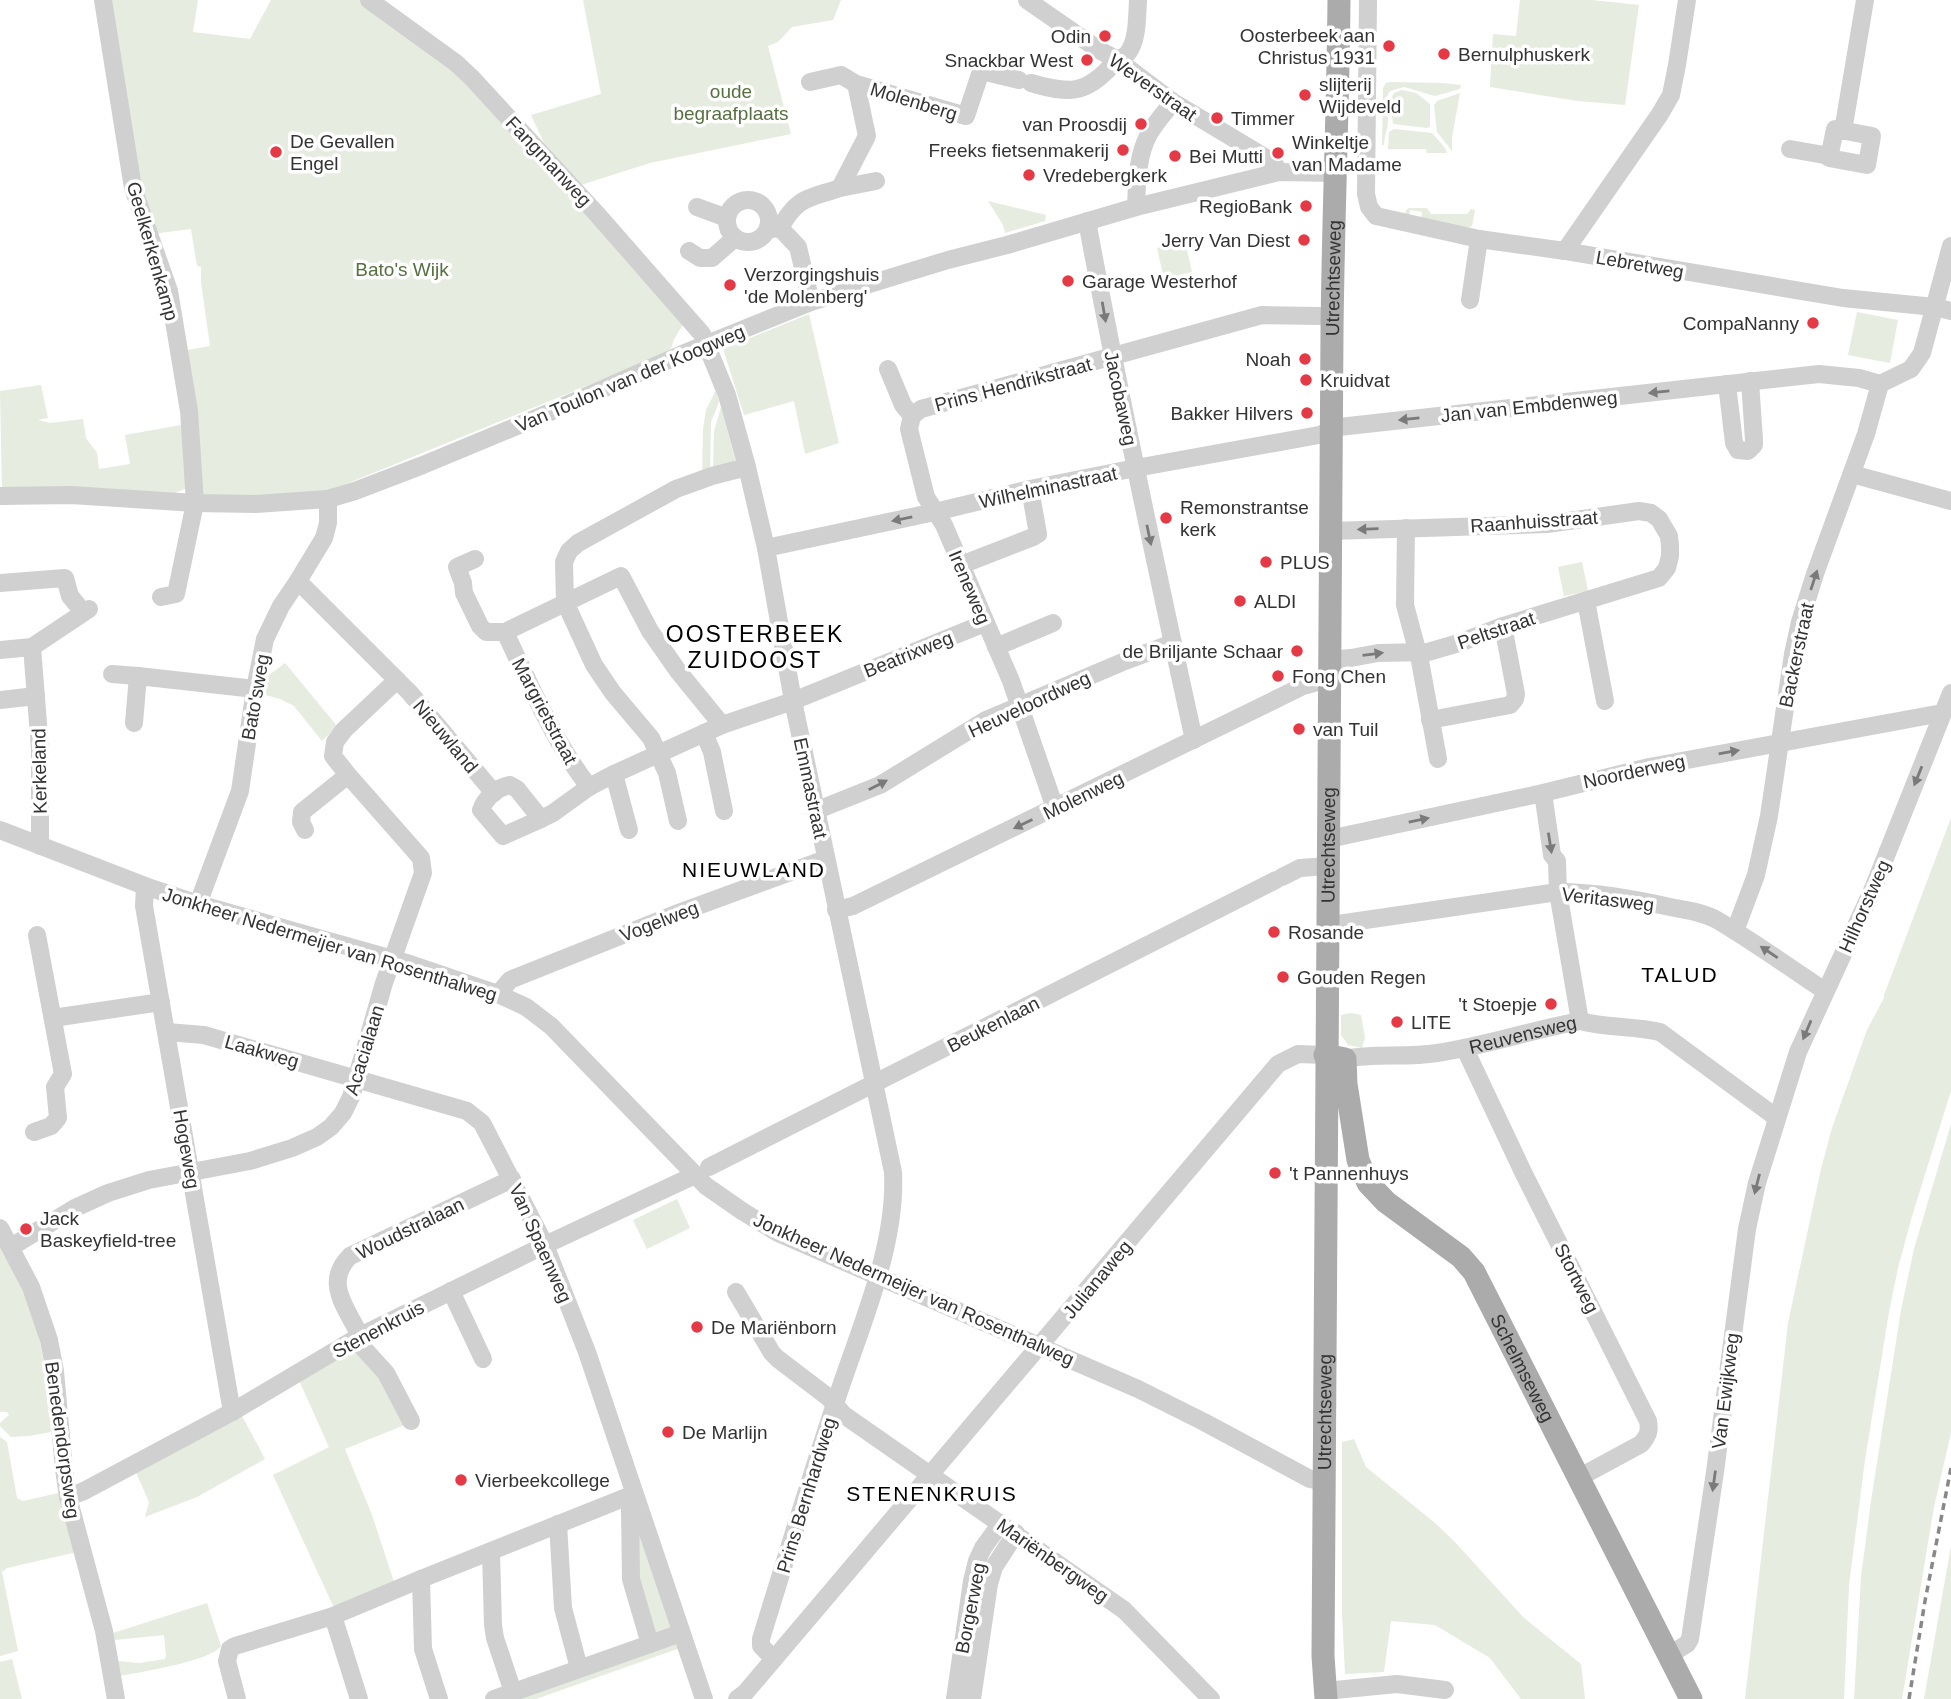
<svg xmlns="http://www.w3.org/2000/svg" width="1951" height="1699" viewBox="0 0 1951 1699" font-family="Helvetica,sans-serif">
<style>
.green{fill:#e6ecdf}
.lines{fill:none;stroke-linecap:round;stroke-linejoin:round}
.minor{stroke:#d0d0d0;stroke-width:18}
.major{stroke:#ababab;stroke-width:23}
.rail{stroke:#888;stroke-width:3.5;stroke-dasharray:7 5;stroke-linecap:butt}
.oneway{fill:#7a7a7a}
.poi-dot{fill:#e63946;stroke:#fff;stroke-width:2.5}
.labels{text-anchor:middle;stroke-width:7;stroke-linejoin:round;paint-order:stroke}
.poi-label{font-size:19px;fill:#333;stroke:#fff;text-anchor:start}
.street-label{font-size:19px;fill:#333;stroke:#fff}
.park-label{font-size:19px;fill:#56703f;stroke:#fff}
.neighbourhood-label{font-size:21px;letter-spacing:2px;fill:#000;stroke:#fff}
.quarter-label{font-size:23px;letter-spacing:2px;fill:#000;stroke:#fff}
</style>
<rect width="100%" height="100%" fill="#fff"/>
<g class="green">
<path d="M105,0h93l-5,32 57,7 21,-39h91l90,66 232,257 -10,16 -4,13 -346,141 -120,7 -22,-149 28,-5 -9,-64v-15l-4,-1 -6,-37 -39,5 -12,-32z"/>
<path d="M583,0h258l-8,20 -41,7 -14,15 -10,4 23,88 -141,29 -69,22 -37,-42 -13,-28 70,-21z"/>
<path d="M1520,0h72l47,5 -14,100 -47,-4 -88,-14 3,-53 23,2z"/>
<path d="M1390,82l53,1 18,2 -1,4 -25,7 -31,-9 -14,4c-7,10 -1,18 -2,30 0,8 -4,15 -4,24h-2l1,-57 3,-5z"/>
<path d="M1402,90l14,3 14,11v23l-3,1 -34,-4 -3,-24 4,-7z"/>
<path d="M1460,93l-8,44v14l-15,-19 -3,-27 3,-4z"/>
<path d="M1394,129l38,4 13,15 2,5h-20l-1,-4h-38l1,-17z"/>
<path d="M988,201l58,14 -1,6 -40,12 -2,-8z"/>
<path d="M1409,208h18l4,6h36l4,-5 4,1 -3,16 -4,2 -47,-8 1,-8 -12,-2 -1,7 -4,-2 1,-5z"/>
<path d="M1185,241l7,31 -28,7 -7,-31z"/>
<path d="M1857,312l41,8 -8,43 -42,-8z"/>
<path d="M809,314l30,129 -34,11 -11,-53 -50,14 -21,-66z"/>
<path d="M41,385l7,33 -10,2 12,3 33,-4 3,19 11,15 2,16 31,-5 -5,-29 56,-10 8,62 -14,6 -96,-3 -77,1 -2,-100z"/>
<path d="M716,390l3,12 -8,20 -1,52 -8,3 1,-48 3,-19z"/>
<path d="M721,407l15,56 -23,6 1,-38z"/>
<path d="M1582,562l6,29 -24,5 -6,-29z"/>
<path d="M285,663l52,63 -15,15 -28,-35 -14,-7 -18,-5 2,-15z"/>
<path d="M1951,818v273l-39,125 -14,52 -9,44 -24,148 -16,125 -5,114h-99l43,-376 33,-154 11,-41 35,-98 17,-32v-3z"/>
<path d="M1352,1013l9,2 4,23 -3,10 -14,-3 -7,-10v-20z"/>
<path d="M1951,1124v309l-17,74 -32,192h-48l7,-122 10,-76 30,-191 13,-61z"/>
<path d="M677,1199l13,29 -43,21 -14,-29z"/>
<path d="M0,1239l19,34 19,60 8,40 5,59 -22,4 -18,1 -11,-11v-3l9,-8 -2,-3h-7z"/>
<path d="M355,1346l28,29 24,49 -62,25 27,66 23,70 -60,25 -62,-135 56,-28 -31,-69z"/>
<path d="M240,1412l25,47 -68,38 -52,20 4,-15 -14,-32z"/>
<path d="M0,1437l7,5 10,56 6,3 40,-9 14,60 -70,16 -5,4 16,79 -18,5z"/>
<path d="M1354,1439l12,28 69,56 19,18 70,77 57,46 4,35h-64l-31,-41 -55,-33 -44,-4 -7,51 -39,2 -3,-61v-171z"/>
<path d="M637,1519l38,111 -21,6 -16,-38z"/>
<path d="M1951,1546v153h-27z"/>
<path d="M207,1603l14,43c-10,15 -80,26 -101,30l-2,-15 21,2 26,-4 1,-3 -2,-21 -49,5 -2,-7z"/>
<path d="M678,1641l2,7 -144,51h-32z"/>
<path d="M12,1659l10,40h-22v-37z"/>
</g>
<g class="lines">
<g class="minor">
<path d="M103,0l30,188 36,103 20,120 6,92 -19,91 -15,3"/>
<path d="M369,0l87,63 16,15 124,135 106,121 25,61 20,72 19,81 27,153 100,471c4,76 -35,160 -58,232 -26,78 -50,157 -74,235v7l13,13"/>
<path d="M1027,0l72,50 17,9 57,43 100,60 6,10"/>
<path d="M1368,0l-2,194 3,13 7,9 103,23 86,12 278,47 92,9 16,4"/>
<path d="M810,82l31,-7 15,9 110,32 15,-45 38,9"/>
<path d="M1031,83c38,11 55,12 83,-20 4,-5 9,-5 13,-9 11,-12 10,-39 11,-54"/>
<path d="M1835,129l37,7 -5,29 -38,-7z"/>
<path d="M1843,131l22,-131"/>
<path d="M1790,149l40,7"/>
<path d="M840,188l36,-7"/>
<circle cx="748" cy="221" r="21"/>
<path d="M697,207l30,11"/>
<path d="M1136,207c1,-24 1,-51 13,-73 6,-11 16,-22 24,-32"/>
<path d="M1087,221c32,173 69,346 107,519"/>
<path d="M780,228c18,-32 28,-29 60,-40l27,-52 -11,-52"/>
<path d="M771,229l9,-1 18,19 13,55"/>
<path d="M689,251l11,7h12l23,-20"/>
<path d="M1565,251l95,-137 11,-19 6,-30 10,-65"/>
<path d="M1470,300l9,-61"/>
<path d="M888,369l15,36 9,11 -3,13 17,68 18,28 67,156 44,127"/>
<path d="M1727,384l7,59 4,7 10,1 6,-6v-5l-4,-59"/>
<path d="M1880,384l31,-15 11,-16 29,-107"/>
<path d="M912,416l9,-7 341,-94 57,1"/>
<path d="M1852,474l99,27"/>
<path d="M0,496l71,-1 124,8 61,1 72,-5 27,-8 68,-26 118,-49 146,-64 124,-50 137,-42 59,-15 129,-38 143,-35 56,1"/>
<path d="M1406,528l-1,77 15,56 18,98"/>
<path d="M766,548l169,-36 95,-23 106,-21 183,-33 20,-8 480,-53 40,4 21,6"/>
<path d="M475,559l-18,8 6,16 1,10 16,33 6,6h19l116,-56 29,55 28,40 44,54"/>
<path d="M961,565l72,-28 5,-3 -8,-45"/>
<path d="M298,581l112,112 84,100"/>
<path d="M0,583l65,-5 5,18 13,16"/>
<path d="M1586,601l19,100"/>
<path d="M505,632c25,53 48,108 84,155"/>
<path d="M32,647l8,102v97"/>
<path d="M996,647l57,-24"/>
<path d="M0,650l32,-3 57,-38"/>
<path d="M1330,660l21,-2 27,-5 50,-1 31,-9 44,-17 156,-48 8,-10 3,-12v-10l-1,-10 -10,-17 -8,-6 -12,-2 -92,13 -216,7"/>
<path d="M112,674l26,2"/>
<path d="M0,700l36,-4"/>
<path d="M1430,720l80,-15 5,-6 1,-5 -13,-68"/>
<path d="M134,723l4,-47 117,13"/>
<path d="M704,733l8,19 12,59"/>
<path d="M614,774l15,56"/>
<path d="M348,775l-15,-19 2,-14 9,-12 53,-50"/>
<path d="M510,785l7,4 24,30 -38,17 -22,-26c4,-12 17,-23 29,-25z"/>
<path d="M1543,793l9,62 5,6 1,31 22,129"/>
<path d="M815,811l65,-26 106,-65 139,-59 48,-18"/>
<path d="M541,819l12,-6 36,-26 25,-13 108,-49 71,-24 192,-78"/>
<path d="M678,821l-11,-48 -16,-35 -38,-45 -19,-28 -29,-63 -1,-40 5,-11 9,-8 98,-54 36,-13 35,-9"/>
<path d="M0,830l145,56 53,18 212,60 88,30 28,13 25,19 155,160 36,25 36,22 360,156 66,33 106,57 14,3"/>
<path d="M1329,839l214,-46 106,-26 293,-54"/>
<path d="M1282,877l18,-9 28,-2"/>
<path d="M145,886l-1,20 88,506"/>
<path d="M198,904l42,-113 15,-102 10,-50 16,-33 17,-25 26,-43 4,-15v-24"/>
<path d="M836,910l17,-4 450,-220 14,-4 12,-1"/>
<path d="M1327,924h11l220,-32c38,0 75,7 112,15 15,3 33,5 47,13 37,22 72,47 108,71"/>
<path d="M1735,931l21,-56 13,-59 24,-162 7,-32 15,-48 51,-140 14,-50"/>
<path d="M498,994l12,-14 163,-65 153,-56"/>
<path d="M53,1018l108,-16"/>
<path d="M167,1032l37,3 263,76 15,12 63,122 42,107 117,347"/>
<path d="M1465,1049l58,123 125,249c2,10 0,15 -7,23l-61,33"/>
<path id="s1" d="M1345,1059c30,-6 61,-1 92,-6 48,-7 95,-23 143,-32 26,7 53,5 80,11l117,86"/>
<path d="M34,1132l17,-6 7,-8 -3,-31 8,-13 -26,-139"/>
<path d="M709,1167l567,-287"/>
<path d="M0,1228l31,59 18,53 6,31 9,98 4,28 36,134 12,68"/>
<path d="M11,1247l64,-39 33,-15 41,-13 101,-19 42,-13 25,-11 14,-10 12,-14 8,-16 33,-114 39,-110 -2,-15 -73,-83 -46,37 -1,10 4,8"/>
<path d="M451,1291l32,68"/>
<path d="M736,1292l36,61 6,6 50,38 16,18 280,195 87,89"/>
<path d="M360,1336c-13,-28 -37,-53 -10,-80l162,-77"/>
<path d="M355,1339l31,34 25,48"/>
<path d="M634,1496l-4,14 1,69 19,65"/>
<path d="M68,1497l16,-6 148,-79 128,-76 185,-91 150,-70"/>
<path d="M558,1524l5,84 16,60"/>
<path d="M491,1552l2,73 2,13 18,54"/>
<path d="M421,1579l2,70 16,50"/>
<path d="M333,1616l26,83"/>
<path d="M1669,1655l18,-11 3,-5 25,-167 32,-243 10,-46 41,-131 74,-161 79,-198"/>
<path d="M1325,1691l72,-7 48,6"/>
<path d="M237,1699l-10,-38 3,-12 5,-3 98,-30 88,-37 213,-85"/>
<path d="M494,1699l187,-66"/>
<path d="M737,1699l8,-6 29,-34 504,-595 20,-10 27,1"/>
<path d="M955,1699l17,-118 5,-20 6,-13 18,-25"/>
<path d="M972,1699l17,-115 5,-17 22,-34"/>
</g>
<g class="major">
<path id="s2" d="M1325,1055l20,4 1,25 12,76 10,23 18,19 75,55 13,15 217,427"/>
<path id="s3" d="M1326,1699l-3,-43c2,-441 5,-882 9,-1323 1,-111 6,-222 7,-333"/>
</g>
<path class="rail" d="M1909,1699l16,-98 26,-133"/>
</g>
<defs><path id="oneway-solid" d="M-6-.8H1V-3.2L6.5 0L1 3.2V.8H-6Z" transform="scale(1.75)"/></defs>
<g class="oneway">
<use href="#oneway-solid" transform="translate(1104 312) rotate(80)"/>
<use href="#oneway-solid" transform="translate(1659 392) rotate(174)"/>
<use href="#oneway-solid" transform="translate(1409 419) rotate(174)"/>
<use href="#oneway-solid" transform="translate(902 519) rotate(168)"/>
<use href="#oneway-solid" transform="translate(1368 529) rotate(178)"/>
<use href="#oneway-solid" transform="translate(1149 535) rotate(78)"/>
<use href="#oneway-solid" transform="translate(1814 580) rotate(-72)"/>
<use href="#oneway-solid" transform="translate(1373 654) rotate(-7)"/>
<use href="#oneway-solid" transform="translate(1729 752) rotate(-10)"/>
<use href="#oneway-solid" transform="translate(1918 776) rotate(112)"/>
<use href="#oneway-solid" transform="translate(878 785) rotate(-27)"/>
<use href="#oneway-solid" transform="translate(1419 820) rotate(-12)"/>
<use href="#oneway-solid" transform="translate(1023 824) rotate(154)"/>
<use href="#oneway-solid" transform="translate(1550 843) rotate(81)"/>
<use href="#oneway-solid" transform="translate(1769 952) rotate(-146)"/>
<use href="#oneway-solid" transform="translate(1807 1030) rotate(113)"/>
<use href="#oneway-solid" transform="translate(1757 1184) rotate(104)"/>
<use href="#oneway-solid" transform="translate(1714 1481) rotate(98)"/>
</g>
<g class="poi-dot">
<circle cx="1105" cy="36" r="7"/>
<circle cx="1389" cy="46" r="7"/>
<circle cx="1444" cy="54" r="7"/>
<circle cx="1087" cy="60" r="7"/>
<circle cx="1305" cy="95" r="7"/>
<circle cx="1217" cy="118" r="7"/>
<circle cx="1141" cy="124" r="7"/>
<circle cx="1123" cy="150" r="7"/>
<circle cx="276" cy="152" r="7"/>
<circle cx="1278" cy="153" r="7"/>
<circle cx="1175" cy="156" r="7"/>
<circle cx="1029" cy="175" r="7"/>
<circle cx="1306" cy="206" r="7"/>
<circle cx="1304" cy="240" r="7"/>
<circle cx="1068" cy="281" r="7"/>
<circle cx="730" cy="285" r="7"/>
<circle cx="1813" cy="323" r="7"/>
<circle cx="1305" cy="359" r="7"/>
<circle cx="1306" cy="380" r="7"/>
<circle cx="1307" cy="413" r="7"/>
<circle cx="1166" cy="518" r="7"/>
<circle cx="1266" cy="562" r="7"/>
<circle cx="1240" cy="601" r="7"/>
<circle cx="1297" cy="651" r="7"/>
<circle cx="1278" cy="676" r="7"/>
<circle cx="1299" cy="729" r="7"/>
<circle cx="1274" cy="932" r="7"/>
<circle cx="1283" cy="977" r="7"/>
<circle cx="1551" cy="1004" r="7"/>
<circle cx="1397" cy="1022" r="7"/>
<circle cx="1275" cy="1173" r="7"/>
<circle cx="26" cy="1229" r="7"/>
<circle cx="697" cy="1327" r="7"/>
<circle cx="668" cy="1432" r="7"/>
<circle cx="461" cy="1480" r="7"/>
</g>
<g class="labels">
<g class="poi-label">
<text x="1375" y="42" text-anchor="end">Oosterbeek aan<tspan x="1375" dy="22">Christus 1931</tspan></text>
<text x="1091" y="43" text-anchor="end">Odin</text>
<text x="1458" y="61">Bernulphuskerk</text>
<text x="1073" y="67" text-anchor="end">Snackbar West</text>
<text x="1319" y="91">slijterij<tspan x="1319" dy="22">Wijdeveld</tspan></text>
<text x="1231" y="125">Timmer</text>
<text x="1127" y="131" text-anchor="end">van Proosdij</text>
<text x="290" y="148">De Gevallen<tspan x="290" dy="22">Engel</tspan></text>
<text x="1292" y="149">Winkeltje<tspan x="1292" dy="22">van Madame</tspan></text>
<text x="1109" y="157" text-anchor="end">Freeks fietsenmakerij</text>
<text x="1189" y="163">Bei Mutti</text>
<text x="1043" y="182">Vredebergkerk</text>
<text x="1292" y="213" text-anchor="end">RegioBank</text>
<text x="1290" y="247" text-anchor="end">Jerry Van Diest</text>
<text x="744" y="281">Verzorgingshuis<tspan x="744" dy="22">'de Molenberg'</tspan></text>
<text x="1082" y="288">Garage Westerhof</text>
<text x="1799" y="330" text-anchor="end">CompaNanny</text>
<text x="1291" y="366" text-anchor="end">Noah</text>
<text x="1320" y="387">Kruidvat</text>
<text x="1293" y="420" text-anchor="end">Bakker Hilvers</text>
<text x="1180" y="514">Remonstrantse<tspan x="1180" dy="22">kerk</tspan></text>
<text x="1280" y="569">PLUS</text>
<text x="1254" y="608">ALDI</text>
<text x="1283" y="658" text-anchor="end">de Briljante Schaar</text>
<text x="1292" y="683">Fong Chen</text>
<text x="1313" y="736">van Tuil</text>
<text x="1288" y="939">Rosande</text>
<text x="1297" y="984">Gouden Regen</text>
<text x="1537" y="1011" text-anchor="end">'t Stoepje</text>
<text x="1411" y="1029">LITE</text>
<text x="1289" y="1180">'t Pannenhuys</text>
<text x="40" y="1225">Jack<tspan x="40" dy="22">Baskeyfield-tree</tspan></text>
<text x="711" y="1334">De Mariënborn</text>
<text x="682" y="1439">De Marlijn</text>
<text x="475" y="1487">Vierbeekcollege</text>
</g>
<g class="street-label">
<text transform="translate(1153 87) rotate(35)" y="7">Weverstraat</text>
<text transform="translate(914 101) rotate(17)" y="7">Molenberg</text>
<text transform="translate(549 161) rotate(47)" y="7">Fangmanweg</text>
<text transform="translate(153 251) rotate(74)" y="7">Geelkerkenkamp</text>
<text transform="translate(1640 264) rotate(10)" y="7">Lebretweg</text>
<text dy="7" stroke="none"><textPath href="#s3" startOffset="1421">Utrechtseweg</textPath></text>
<text transform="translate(630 378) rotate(-23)" y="7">Van Toulon van der Koogweg</text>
<text transform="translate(1013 384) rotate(-15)" y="7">Prins Hendrikstraat</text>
<text transform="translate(1121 398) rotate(78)" y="7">Jacobaweg</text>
<text transform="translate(1529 406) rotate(-6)" y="7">Jan van Embdenweg</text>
<text transform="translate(1048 487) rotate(-12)" y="7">Wilhelminastraat</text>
<text transform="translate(1534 521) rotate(-4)" y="7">Raanhuisstraat</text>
<text transform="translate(970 587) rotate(67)" y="7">Ireneweg</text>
<text transform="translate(1496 630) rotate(-19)" y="7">Peltstraat</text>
<text transform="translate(908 654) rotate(-22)" y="7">Beatrixweg</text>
<text transform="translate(1796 655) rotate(-78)" y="7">Backerstraat</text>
<text transform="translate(255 697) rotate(-80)" y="7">Bato'sweg</text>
<text transform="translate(1029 704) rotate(-25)" y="7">Heuveloordweg</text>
<text transform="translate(545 711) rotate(62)" y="7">Margrietstraat</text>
<text transform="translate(446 736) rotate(50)" y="7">Nieuwland</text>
<text transform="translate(39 771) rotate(-91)" y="7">Kerkeland</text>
<text transform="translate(1634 771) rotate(-12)" y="7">Noorderweg</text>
<text transform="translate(811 788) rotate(78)" y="7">Emmastraat</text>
<text transform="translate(1083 795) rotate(-26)" y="7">Molenweg</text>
<text dy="7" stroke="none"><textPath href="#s3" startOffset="854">Utrechtseweg</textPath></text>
<text transform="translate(1608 899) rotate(7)" y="7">Veritasweg</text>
<text transform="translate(1864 906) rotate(-66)" y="7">Hilhorstweg</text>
<text transform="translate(659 921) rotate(-21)" y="7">Vogelweg</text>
<text transform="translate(330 944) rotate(17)" y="7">Jonkheer Nedermeijer van Rosenthalweg</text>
<text transform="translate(993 1024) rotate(-27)" y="7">Beukenlaan</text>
<text dy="7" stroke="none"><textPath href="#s1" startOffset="180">Reuvensweg</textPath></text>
<text transform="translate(364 1050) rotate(-73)" y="7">Acacialaan</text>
<text transform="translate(262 1051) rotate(16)" y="7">Laakweg</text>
<text transform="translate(187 1149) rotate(80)" y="7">Hogeweg</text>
<text transform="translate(410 1228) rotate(-26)" y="7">Woudstralaan</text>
<text transform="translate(541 1243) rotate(66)" y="7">Van Spaenweg</text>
<text transform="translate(1577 1278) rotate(63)" y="7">Stortweg</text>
<text transform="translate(1097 1279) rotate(-50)" y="7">Julianaweg</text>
<text transform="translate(914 1289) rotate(24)" y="7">Jonkheer Nedermeijer van Rosenthalweg</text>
<text transform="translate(378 1329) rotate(-28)" y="7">Stenenkruis</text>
<text dy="7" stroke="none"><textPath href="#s2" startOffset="394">Schelmseweg</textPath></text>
<text transform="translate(1725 1391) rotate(-83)" y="7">Van Ewijkweg</text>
<text dy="7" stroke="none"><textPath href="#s3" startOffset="287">Utrechtseweg</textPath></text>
<text transform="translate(63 1440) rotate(82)" y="7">Benedendorpsweg</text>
<text transform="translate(806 1495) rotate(-73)" y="7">Prins Bernhardweg</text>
<text transform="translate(1053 1560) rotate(35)" y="7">Mariënbergweg</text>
<text transform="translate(970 1608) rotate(-79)" y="7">Borgerweg</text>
</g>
<g class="park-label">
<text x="731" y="98">oude<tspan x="731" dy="22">begraafplaats</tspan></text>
<text x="402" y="276">Bato's Wijk</text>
</g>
<g class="neighbourhood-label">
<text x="754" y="877">NIEUWLAND</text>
<text x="1680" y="982">TALUD</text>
<text x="932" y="1501">STENENKRUIS</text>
</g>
<g class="quarter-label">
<text x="755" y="642">OOSTERBEEK<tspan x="755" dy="26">ZUIDOOST</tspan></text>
</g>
</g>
</svg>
